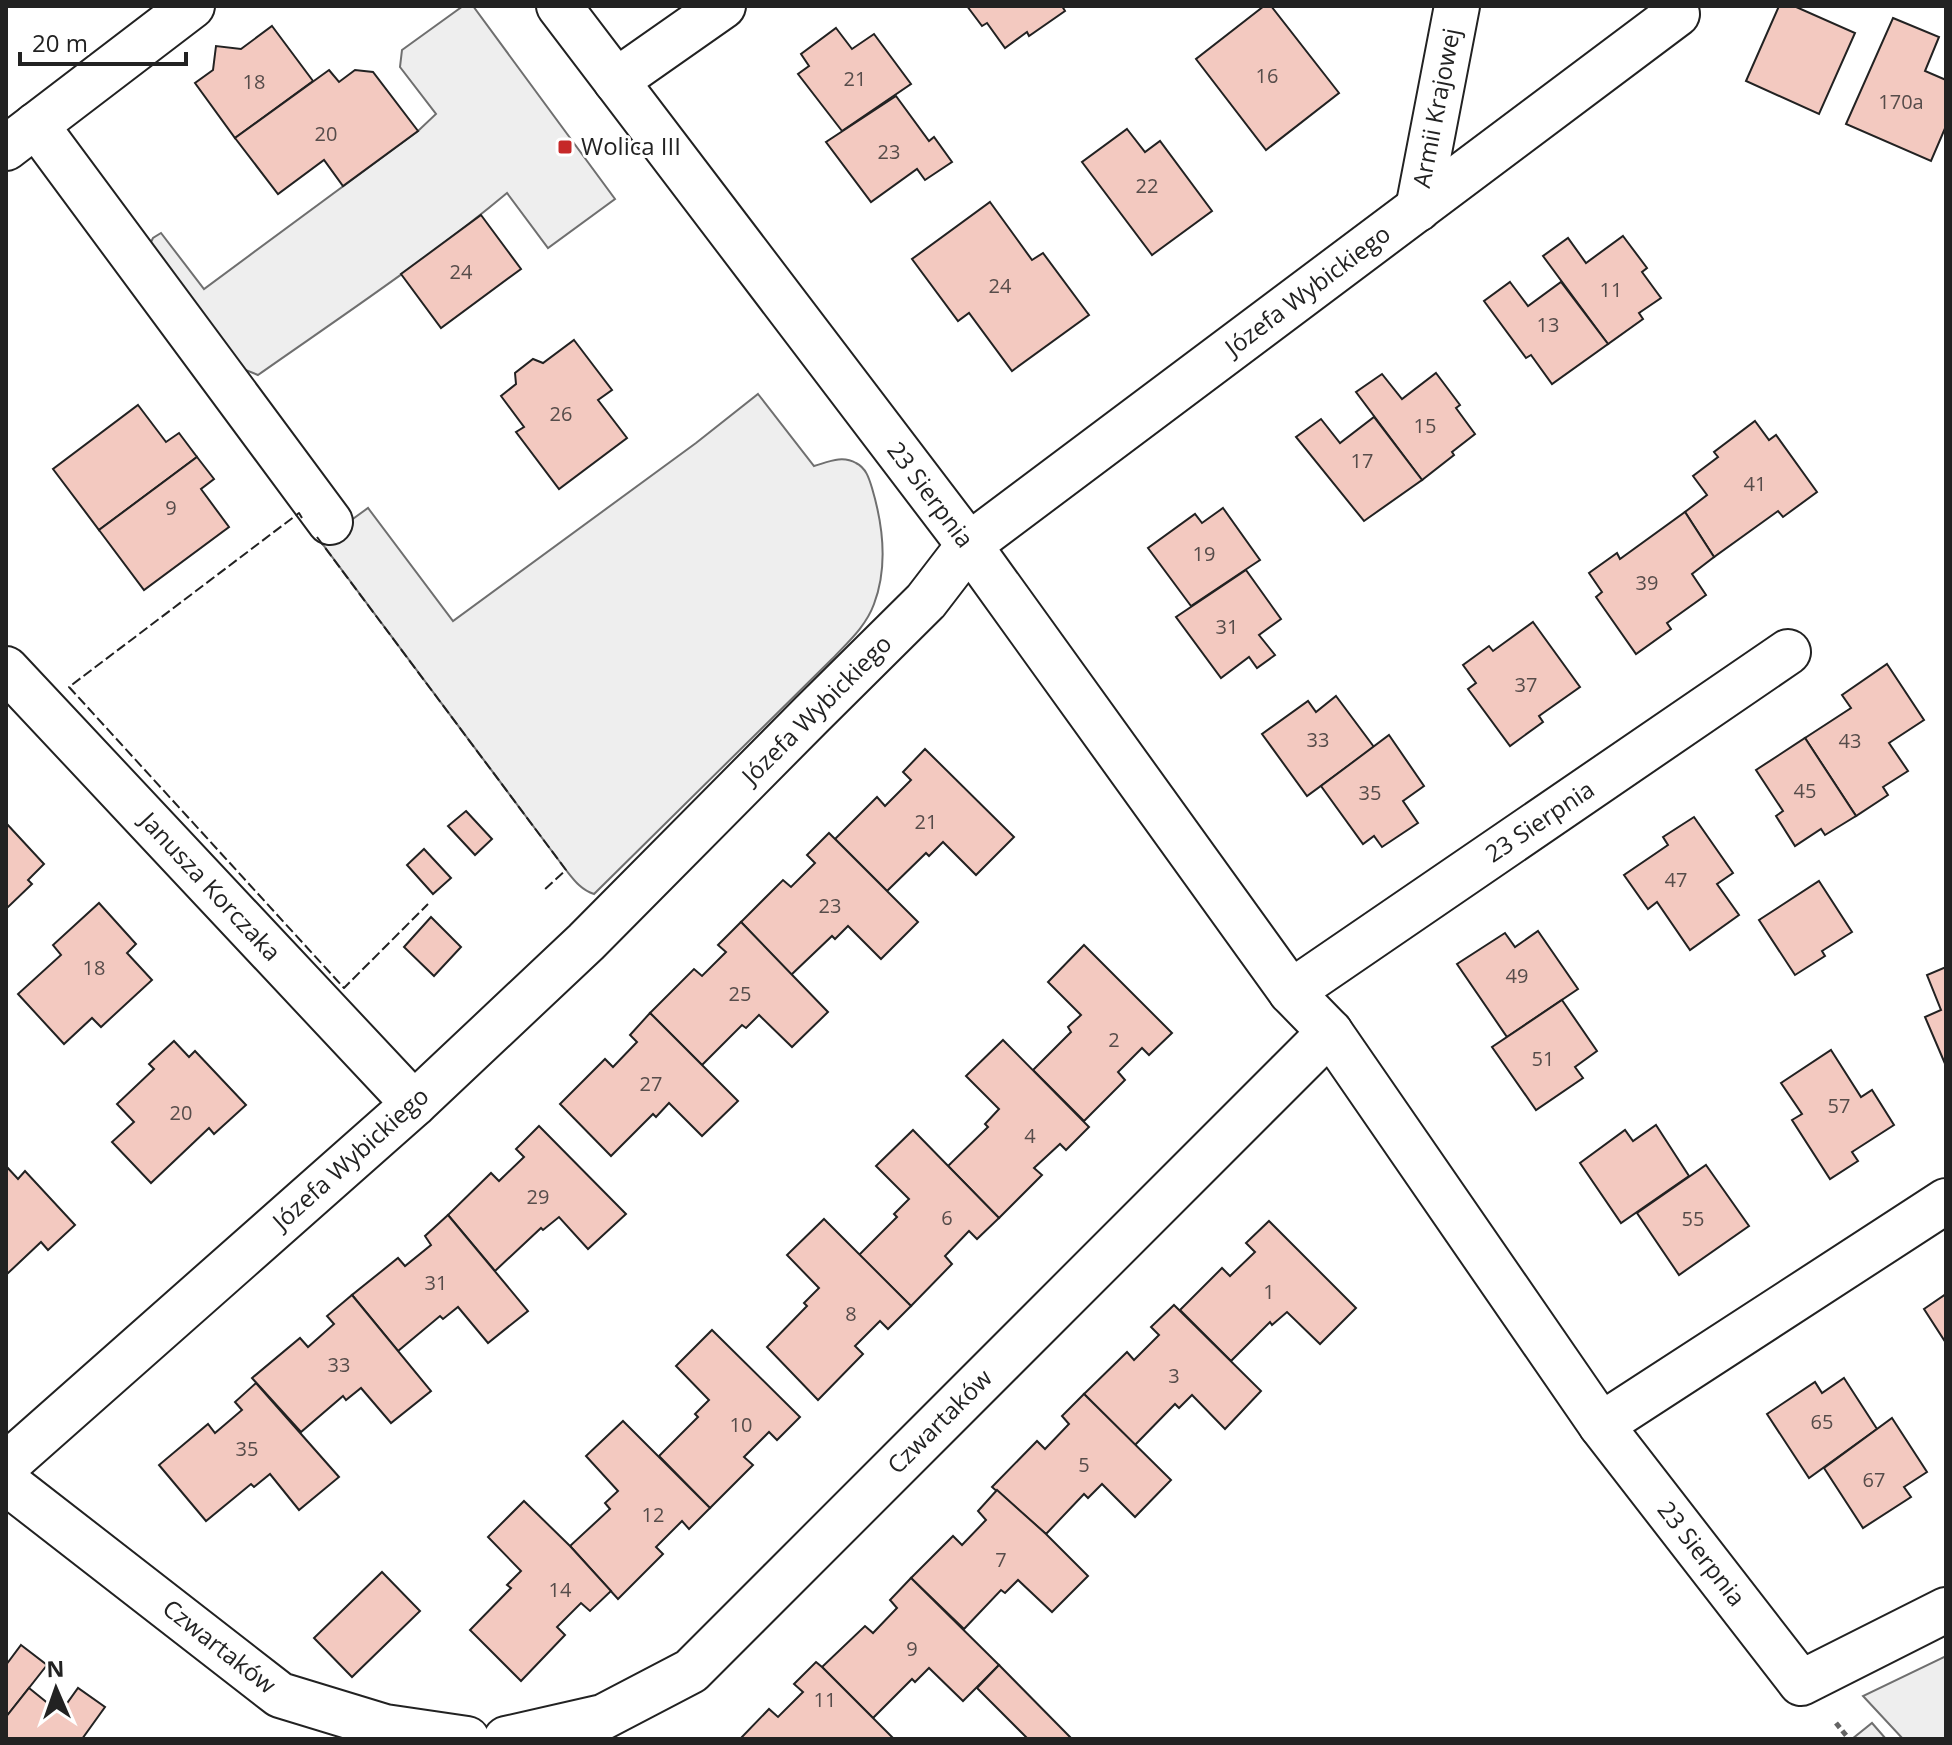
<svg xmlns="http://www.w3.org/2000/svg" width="1952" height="1745" viewBox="0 0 1952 1745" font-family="'Open Sans',sans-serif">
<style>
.green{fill:#eee;stroke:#6f6f6f;stroke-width:2}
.building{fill:#f3c9c0;stroke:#222;stroke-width:2}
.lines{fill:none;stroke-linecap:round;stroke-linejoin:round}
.minor-casing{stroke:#222;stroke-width:48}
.path{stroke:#646464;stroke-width:5;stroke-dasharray:6 4;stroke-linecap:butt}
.minor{stroke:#fff;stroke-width:44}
.fence{stroke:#222;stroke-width:2;stroke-dasharray:10 4;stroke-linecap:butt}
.poi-dot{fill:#c62828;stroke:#fff;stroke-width:3}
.labels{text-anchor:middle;stroke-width:6;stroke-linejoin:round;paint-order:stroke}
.number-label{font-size:20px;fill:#564c4a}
.street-label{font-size:24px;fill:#222;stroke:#fff}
.poi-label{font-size:24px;fill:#222;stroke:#fff;text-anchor:start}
</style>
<rect width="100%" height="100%" fill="#fff"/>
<g class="green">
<path d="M463,6h10l142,193 -67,49 -41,-55c-79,66 -165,123 -249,182l-20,-8 -90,-119 5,-10 8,-5 43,56 214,-158 18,-17 -36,-47 2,-17z"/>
<path d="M758,394l56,72c14,-4 28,-11 42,-3 10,5 13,15 16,25 11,37 16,79 2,116 -8,22 -25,37 -41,54l-239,236c-13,-4 -20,-14 -28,-24l-245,-328 47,-34 85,113 243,-178z"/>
<path d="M1946,1656v83h-43l-40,-43z"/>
<path d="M1872,1723l14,16h-34z"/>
</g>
<g class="building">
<path d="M967,6h95l3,5 -36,25 -2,-4 -22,16 -18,-25 -5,3z"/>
<path d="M1264,6h7l68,87 -73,57 -70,-91z"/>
<path d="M1779,6h15l61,27 -36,81 -73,-33z"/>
<path d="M1893,18l46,19 -14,34 21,9v46l-15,35 -85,-37z"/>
<path d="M272,26l41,55 -78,57 -40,-55 18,-13 3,-24 25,3z"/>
<path d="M836,28l16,21 22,-15 37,50 -69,47 -44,-57 11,-8 -8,-12z"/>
<path d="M329,70l10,12 16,-12 18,2 45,59 -75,55 -19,-26 -46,34 -43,-56z"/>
<path d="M896,96l33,45 5,-4 18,25 -27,18 -8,-11 -46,33 -45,-60z"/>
<path d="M1127,129l18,23 15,-11 52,70 -60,44 -70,-93z"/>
<path d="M990,202l42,58 11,-7 46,62 -77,56 -43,-58 -11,8 -46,-62z"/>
<path d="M481,215l40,54 -80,59 -40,-54z"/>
<path d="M1623,236l24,32 -5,4 19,26 -22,15 4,6 -35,25 -65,-88 25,-18 18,25z"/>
<path d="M1510,282l18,24 33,-24 47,62 -56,40 -21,-29 -5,3 -42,-57z"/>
<path d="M574,340l38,50 -14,10 29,38 -68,51 -43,-57 8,-5 -23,-31 15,-12 -1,-11 18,-14 10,4z"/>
<path d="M1436,373l24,32 -4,3 19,26 -23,18 2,3 -32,25 -66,-88 26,-18 20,25z"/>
<path d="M138,405l28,37 13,-9 18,24 -98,73 -46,-61z"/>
<path d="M1374,417l48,63 -58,41 -68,-84 25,-18 19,24z"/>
<path d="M1755,421l14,19 7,-5 41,57 -34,25 -5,-6 -64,46 -29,-45 22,-17 -14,-19 25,-19 -4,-5z"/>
<path d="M197,457l17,22 -13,10 28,38 -85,63 -45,-60z"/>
<path d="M1223,508l37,52 -69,46 -43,-58 47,-34 7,9z"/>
<path d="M1685,512l29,45 -22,17 14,21 -39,28 4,6 -35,25 -40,-57 6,-5 -13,-19 28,-20 3,6z"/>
<path d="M1246,570l35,49 -22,16 16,20 -18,13 -8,-11 -28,21 -45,-61z"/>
<path d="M1533,622l47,65 -41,29 4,6 -33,24 -42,-57 8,-6 -13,-18 26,-19 4,5z"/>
<path d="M1887,664l37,56 -35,23 19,28 -25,16 5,8 -32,21 -51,-78 46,-30 -9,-13z"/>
<path d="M1336,696l38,51 -67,49 -45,-62 46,-33 8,11z"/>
<path d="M1389,735l35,51 -21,15 15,22 -36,24 -8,-11 -11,8 -42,-58z"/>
<path d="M1805,738l51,78 -31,19 -4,-6 -26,17 -19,-30 7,-5 -27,-41z"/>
<path d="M925,749l89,88 -38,38 -33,-33 -14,14 -3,-3 -39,38 -52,-52 42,-42 8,9 26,-26 -8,-8z"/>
<path d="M466,811l26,28 -17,16 -27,-29z"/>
<path d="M1694,817l39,56 -16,11 22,31 -49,35 -33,-48 -9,7 -24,-34 44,-30 -5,-8z"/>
<path d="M6,823l38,41 -16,16 4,4 -26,25z"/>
<path d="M829,833l89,89 -37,37 -33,-33 -13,13 -3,-3 -41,39 -50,-53 42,-42 8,7 24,-24 -8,-8z"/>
<path d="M424,849l27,29 -18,16 -26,-29z"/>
<path d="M1819,881l33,51 -30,19 3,5 -30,19 -36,-55z"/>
<path d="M99,903l37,41 -9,9 25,27 -51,47 -9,-9 -28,26 -46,-50 43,-39 -8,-10z"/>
<path d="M431,917l30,30 -27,29 -30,-29z"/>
<path d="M741,922l87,90 -36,35 -33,-32 -13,13 -4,-3 -40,40 -52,-52 44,-44 8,7 24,-24 -8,-7z"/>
<path d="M1538,931l40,58 -71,48 -50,-73 48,-31 10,14z"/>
<path d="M1084,945l88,88 -23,22 -7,-7 -24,24 7,8 -41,41 -51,-51 38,-38 -3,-5 13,-12 -33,-33z"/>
<path d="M1946,967v99l-21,-49 16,-7 -14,-35z"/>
<path d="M1562,1000l35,51 -22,16 8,11 -47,32 -44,-63z"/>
<path d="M650,1013l88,88 -36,35 -33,-33 -13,14 -3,-3 -42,42 -51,-52 45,-45 8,8 24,-25 -7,-7z"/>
<path d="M1003,1040l86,87 -23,23 -6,-6 -26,24 8,7 -43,43 -51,-52 40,-39 -3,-3 14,-15 -33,-33z"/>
<path d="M174,1041l15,16 6,-6 51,54 -32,29 -5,-6 -58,55 -39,-41 22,-20 -17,-18 37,-35 -5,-5z"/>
<path d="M1831,1050l30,47 11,-7 22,35 -42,27 6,9 -28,18 -38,-59 10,-6 -21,-31z"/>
<path d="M1656,1125l33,51 -68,47 -41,-60 45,-33 8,11z"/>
<path d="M539,1126l87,88 -38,35 -29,-32 -16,13 -2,-2 -46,43 -47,-56 43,-42 8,8 25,-24 -8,-8z"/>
<path d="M913,1130l86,88 -22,21 -8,-8 -24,25 7,8 -41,42 -52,-51 38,-38 -3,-3 15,-15 -33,-33z"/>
<path d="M1706,1165l43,61 -70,49 -42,-62z"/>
<path d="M6,1166l12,13 7,-8 50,54 -27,25 -7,-8 -35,33z"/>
<path d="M448,1215l80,96 -40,32 -30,-36 -15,12 -3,-3 -42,35 -46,-56 46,-37 7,8 26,-21 -6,-9z"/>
<path d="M824,1219l87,87 -23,23 -8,-8 -25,25 8,8 -45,46 -51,-53 40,-41 -3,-3 15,-15 -32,-33z"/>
<path d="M1269,1221l87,87 -36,36 -33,-32 -15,13 -2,-3 -39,39 -51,-51 42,-42 8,8 25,-24 -9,-9z"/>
<path d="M1946,1294v49l-22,-34z"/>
<path d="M352,1295l79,96 -40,32 -30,-35 -15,12 -3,-4 -42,36 -49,-54 48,-40 8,9 26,-23 -7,-8z"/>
<path d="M1174,1305l87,86 -36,38 -33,-34 -13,13 -4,-4 -40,41 -51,-51 43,-42 7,8 25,-25 -8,-8z"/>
<path d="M712,1330l88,87 -23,23 -8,-8 -25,25 9,8 -43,43 -51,-52 39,-39 -3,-3 14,-14 -33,-34z"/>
<path d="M1844,1378l33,51 -68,49 -42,-64 48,-32 7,11z"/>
<path d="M256,1383l83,94 -40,33 -29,-36 -16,13 -3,-3 -45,37 -47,-56 49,-41 7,9 27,-23 -7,-8z"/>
<path d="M1084,1394l87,86 -36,37 -33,-33 -14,14 -4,-4 -38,40 -54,-47 45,-46 8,8 24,-25 -7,-8z"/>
<path d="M1892,1418l35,54 -23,15 7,10 -48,31 -39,-60z"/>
<path d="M623,1421l87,87 -21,21 -7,-8 -26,26 7,7 -45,45 -48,-53 40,-37 -5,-6 13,-12 -32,-35z"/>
<path d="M997,1490l49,44 42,42 -36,36 -34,-32 -13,13 -4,-3 -37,39 -53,-51 42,-42 9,9 24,-25 -8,-9z"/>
<path d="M524,1501l46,45 41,45 -21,20 -9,-8 -24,24 8,8 -44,46 -51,-51 41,-42 -4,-3 14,-14 -33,-34z"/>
<path d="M382,1572l38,39 -68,66 -38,-39z"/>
<path d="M911,1578l88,87 -36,36 -34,-33 -14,14 -3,-3 -39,39 -51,-51 43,-41 8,7 24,-25 -7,-8z"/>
<path d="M21,1645l26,20 -41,52v-52z"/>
<path d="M816,1662l6,5 72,72h-154l29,-30 9,8 25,-25 -9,-8z"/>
<path d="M999,1665l73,74h-44l-51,-51z"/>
<path d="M29,1688l31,25 18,-25 27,19 -23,32h-76v-22z"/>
</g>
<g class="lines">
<g class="minor-casing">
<g id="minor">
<path d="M559,6l410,539 322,447 39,40 271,393 200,258 145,-73"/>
<path d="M616,81l107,-75"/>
<path d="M36,125l294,397"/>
<path d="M6,148l186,-142"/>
<path d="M1418,209l39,-203"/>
<path d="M6,669l408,435"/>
<path d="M1291,992l497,-340"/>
<path d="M1601,1425l345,-224"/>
<path d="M6,1465l408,-361 172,-162 225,-227 115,-114 43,-56 708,-531"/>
<path d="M6,1482l274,213 105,32 82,12"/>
<path d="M506,1739l97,-22 88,-46 639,-639"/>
</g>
</g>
<path class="path" d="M1836,1723l13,16"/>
<use href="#minor" class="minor"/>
<g class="fence">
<path d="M302,518l-3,-5 -230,174 275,301 84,-84"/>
<path d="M317,537l249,333 -23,21"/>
</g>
</g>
<rect class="poi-dot" x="557" y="139" width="16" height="16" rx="4"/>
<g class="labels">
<g class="number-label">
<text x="1267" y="83">16</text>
<text x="855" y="86">21</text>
<text x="254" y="89">18</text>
<text x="1901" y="109">170a</text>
<text x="326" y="141">20</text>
<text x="889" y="159">23</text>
<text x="1147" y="193">22</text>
<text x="461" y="279">24</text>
<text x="1000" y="293">24</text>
<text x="1611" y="297">11</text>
<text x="1548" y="332">13</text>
<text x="561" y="421">26</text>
<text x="1425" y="433">15</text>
<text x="1362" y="468">17</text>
<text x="1755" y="491">41</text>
<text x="171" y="515">9</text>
<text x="1204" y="561">19</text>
<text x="1647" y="590">39</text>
<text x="1227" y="634">31</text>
<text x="1526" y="692">37</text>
<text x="1318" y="747">33</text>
<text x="1850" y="748">43</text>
<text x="1805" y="798">45</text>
<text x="1370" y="800">35</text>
<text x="926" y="829">21</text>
<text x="1676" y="887">47</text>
<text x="830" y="913">23</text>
<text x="94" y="975">18</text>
<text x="1517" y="983">49</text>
<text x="740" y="1001">25</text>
<text x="1114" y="1047">2</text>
<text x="1543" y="1066">51</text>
<text x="651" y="1091">27</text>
<text x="1839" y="1113">57</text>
<text x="181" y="1120">20</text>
<text x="1030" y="1143">4</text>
<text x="538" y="1204">29</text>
<text x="947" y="1225">6</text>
<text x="1693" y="1226">55</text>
<text x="436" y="1290">31</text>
<text x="1269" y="1299">1</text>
<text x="851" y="1321">8</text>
<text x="339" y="1372">33</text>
<text x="1174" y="1383">3</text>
<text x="1822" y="1429">65</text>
<text x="741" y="1432">10</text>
<text x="247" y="1456">35</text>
<text x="1084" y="1472">5</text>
<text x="1874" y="1487">67</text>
<text x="653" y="1522">12</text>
<text x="1001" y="1567">7</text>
<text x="560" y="1597">14</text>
<text x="912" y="1656">9</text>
<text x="825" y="1707">11</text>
</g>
<g class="street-label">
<text transform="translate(1437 108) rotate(-79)" y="8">Armii Krajowej</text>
<text transform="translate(1308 291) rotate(-37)" y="8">Józefa Wybickiego</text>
<text transform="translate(930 495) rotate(53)" y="8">23 Sierpnia</text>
<text transform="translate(817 710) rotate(-45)" y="8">Józefa Wybickiego</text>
<text transform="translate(1540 822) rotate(-34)" y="8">23 Sierpnia</text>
<text transform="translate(210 887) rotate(47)" y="8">Janusza Korczaka</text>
<text transform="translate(351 1159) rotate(-42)" y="8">Józefa Wybickiego</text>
<text transform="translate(940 1422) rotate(-45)" y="8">Czwartaków</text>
<text transform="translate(1701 1554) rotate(52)" y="8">23 Sierpnia</text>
<text transform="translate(219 1647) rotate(38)" y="8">Czwartaków</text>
</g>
<g class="poi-label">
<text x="581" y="155">Wolica III</text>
</g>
</g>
<rect width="1952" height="1745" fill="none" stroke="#222222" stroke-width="16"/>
<g transform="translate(56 1689) rotate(358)" stroke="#ffffff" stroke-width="6" paint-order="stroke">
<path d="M0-6L14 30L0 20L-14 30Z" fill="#222222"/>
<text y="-12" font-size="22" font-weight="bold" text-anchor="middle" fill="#222222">N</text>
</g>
<path d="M20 52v12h166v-12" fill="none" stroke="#222222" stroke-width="4"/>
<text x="32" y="52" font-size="24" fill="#222222" stroke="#ffffff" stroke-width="6" paint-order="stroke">20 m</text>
</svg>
